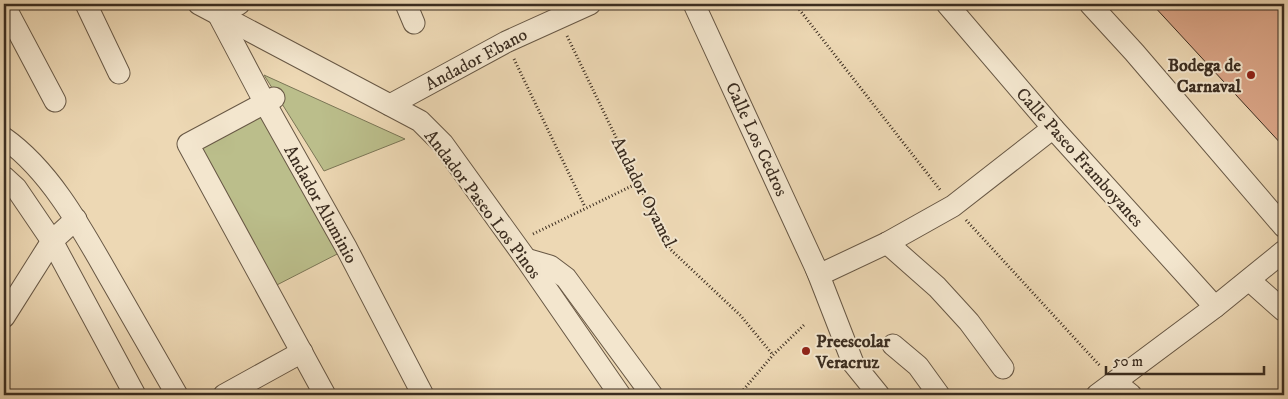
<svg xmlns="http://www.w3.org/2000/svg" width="1288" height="399" viewBox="0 0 1288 399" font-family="'IM FELL DW Pica',serif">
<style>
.green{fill:#bbbe8b;stroke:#7b7656}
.building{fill:#daa587;stroke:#3b2d20}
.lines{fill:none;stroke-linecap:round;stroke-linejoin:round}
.minor-casing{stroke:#685845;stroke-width:23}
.path{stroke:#3b2d20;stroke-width:3;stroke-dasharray:1 2.5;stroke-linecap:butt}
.minor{stroke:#f3e6ce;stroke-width:21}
.poi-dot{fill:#8f2418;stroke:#f3e6ce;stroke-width:2}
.labels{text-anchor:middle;stroke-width:4;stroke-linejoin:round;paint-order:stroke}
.street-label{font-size:18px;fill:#3b2d20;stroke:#f3e6ce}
.poi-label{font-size:18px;font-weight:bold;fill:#3b2d20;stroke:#f3e6ce;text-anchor:end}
</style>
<rect width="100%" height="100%" fill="#edd8b4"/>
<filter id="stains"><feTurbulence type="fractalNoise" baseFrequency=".004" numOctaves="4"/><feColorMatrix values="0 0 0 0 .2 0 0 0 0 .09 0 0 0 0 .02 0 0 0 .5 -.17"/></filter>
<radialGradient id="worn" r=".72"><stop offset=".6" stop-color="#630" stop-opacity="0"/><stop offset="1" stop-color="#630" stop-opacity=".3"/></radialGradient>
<g class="green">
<path d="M264,75l141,64 -81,32z"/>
<path d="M265,103l82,146 -78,40 -81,-145z"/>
</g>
<path class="building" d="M1152,4h132v143z"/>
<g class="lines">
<g class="minor-casing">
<g id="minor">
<path d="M86,4l33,69"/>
<path d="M199,4l221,117 23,23 83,115 94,136"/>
<path d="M239,4l-21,10 47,89 82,146 76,146"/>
<path d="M406,4l8,19"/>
<path d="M694,4l125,271 68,-32 66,-37 100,-78"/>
<path d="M947,4l106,124 162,179"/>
<path d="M1090,4l44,48 150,175"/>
<path d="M4,5l51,96"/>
<path d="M274,98l-86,46 137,251"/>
<path d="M390,105l116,-63 84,-38"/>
<path d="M4,138c47,33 79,93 107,142 22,38 44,77 66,115"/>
<path d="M4,177l12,11 36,53 83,154"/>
<path d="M887,243l50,44 32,35 34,46"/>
<path d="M526,259l24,7 16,12 86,117"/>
<path d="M816,268l37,95 26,32"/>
<path d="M1249,280l35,31"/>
<path d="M4,317l48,-76 24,-22"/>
<path d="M893,345l25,21 21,29"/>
<path d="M1115,382l16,13"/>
<path d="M224,395l78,-43"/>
<path d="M1097,395l118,-88 69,-56"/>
</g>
</g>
<g class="path">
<path d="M795,4l146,187"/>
<path d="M567,36l103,213 71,67 32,39"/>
<path d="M514,59l71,148"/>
<path d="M966,220l135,147"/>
<path d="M533,234l105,-51"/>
<path d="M739,395l34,-40 31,-30"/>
</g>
<use href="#minor" class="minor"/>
</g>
<g class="poi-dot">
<circle cx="1251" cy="75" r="5"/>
<circle cx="806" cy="351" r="5"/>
</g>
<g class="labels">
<g class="street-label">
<text transform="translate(476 59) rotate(-28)" y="6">Andador Ebano</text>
<text transform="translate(757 139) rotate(65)" y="6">Calle Los Cedros</text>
<text transform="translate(1080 157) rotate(48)" y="6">Calle Paseo Framboyanes</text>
<text transform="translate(644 192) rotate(63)" y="6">Andador Oyamel</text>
<text transform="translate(321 204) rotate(61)" y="6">Andador Aluminio</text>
<text transform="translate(483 204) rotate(53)" y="6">Andador Paseo Los Pinos</text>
</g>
<g class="poi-label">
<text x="1241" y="71">Bodega de<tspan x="1241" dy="21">Carnaval</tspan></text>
<text x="816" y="347" text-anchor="start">Preescolar<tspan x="816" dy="21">Veracruz</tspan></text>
</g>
</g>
<rect width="1288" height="399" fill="none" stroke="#edd8b4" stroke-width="20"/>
<rect x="5" y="5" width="1278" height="389" fill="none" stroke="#3b2d20" stroke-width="2.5"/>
<rect x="10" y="10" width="1268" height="379" fill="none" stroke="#3b2d20"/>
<path d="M1106 366v8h158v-8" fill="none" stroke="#3b2d20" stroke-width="2.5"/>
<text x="1113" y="366" font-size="15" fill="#3b2d20" stroke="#f3e6ce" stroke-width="4" paint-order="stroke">50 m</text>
<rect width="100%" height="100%" filter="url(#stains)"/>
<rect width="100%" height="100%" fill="url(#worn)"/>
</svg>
